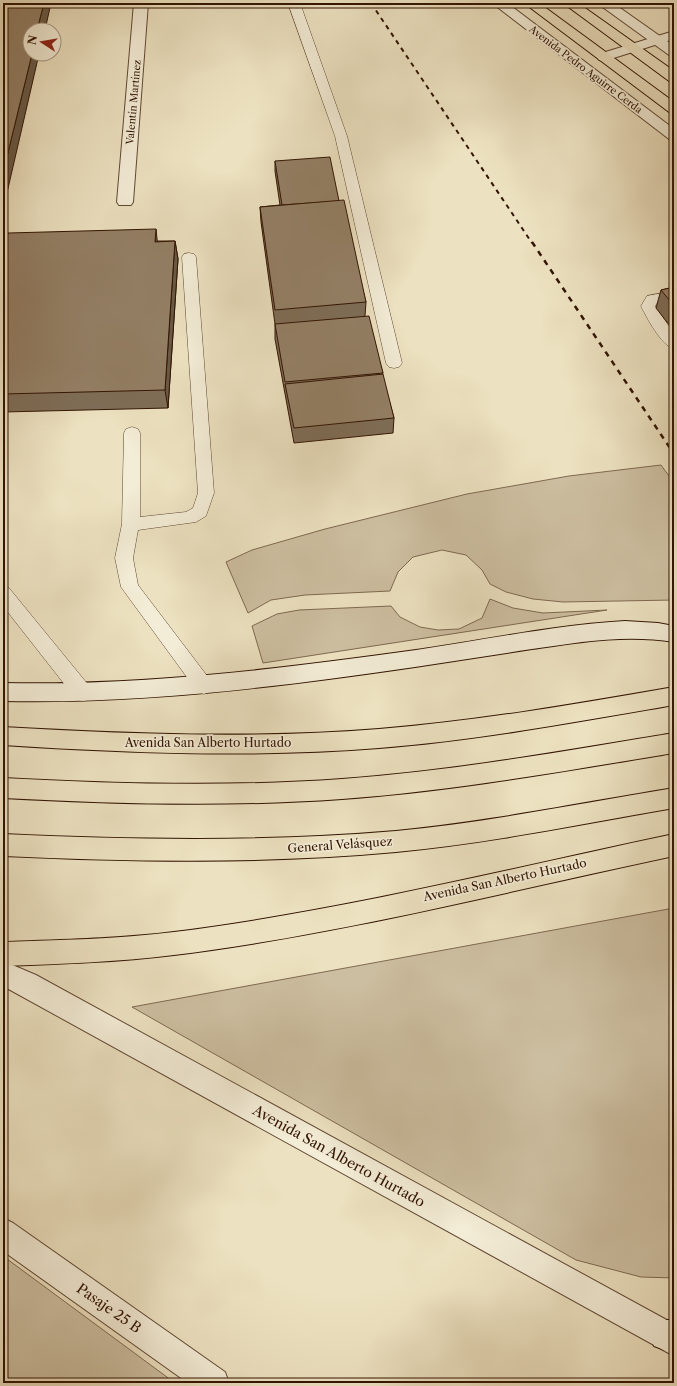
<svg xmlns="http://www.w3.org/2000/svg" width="677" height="1386" viewBox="0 0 677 1386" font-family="'Libre Caslon Text',serif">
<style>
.green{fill:#ccbea0;stroke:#7f6951}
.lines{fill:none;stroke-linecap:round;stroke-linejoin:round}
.service-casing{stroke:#604732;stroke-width:1}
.minor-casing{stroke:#604732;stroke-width:2}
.tertiary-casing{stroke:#604732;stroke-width:2}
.secondary-casing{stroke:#321402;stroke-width:2}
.primary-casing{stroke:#321402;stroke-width:2}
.motorway-casing{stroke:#321402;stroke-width:2}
.service{fill:#f3ecd6;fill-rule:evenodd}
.minor{fill:#f3ecd6;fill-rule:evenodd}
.tertiary{fill:#f3ecd6;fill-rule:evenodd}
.secondary{fill:#f3ecd6;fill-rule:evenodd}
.primary{fill:#ece1c0;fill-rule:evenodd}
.motorway{fill:#ece1c0;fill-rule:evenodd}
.rail-far1{stroke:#321402;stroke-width:2;stroke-dasharray:4.5 4.5;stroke-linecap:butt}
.rail{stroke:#321402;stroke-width:2.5;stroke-dasharray:5.5 5.5;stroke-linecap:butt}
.wall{fill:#7e6d57;stroke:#321402}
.shaded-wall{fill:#675947;stroke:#321402}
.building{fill:#937f65;stroke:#321402}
.labels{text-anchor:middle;stroke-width:3.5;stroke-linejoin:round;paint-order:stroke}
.far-street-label{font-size:10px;fill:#321402;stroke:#f3ecd6}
.street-label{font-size:12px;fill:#321402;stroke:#f3ecd6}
.near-street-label{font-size:14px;fill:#321402;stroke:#f3ecd6}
</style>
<rect width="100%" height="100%" fill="#ece1c0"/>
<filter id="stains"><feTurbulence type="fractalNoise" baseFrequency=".005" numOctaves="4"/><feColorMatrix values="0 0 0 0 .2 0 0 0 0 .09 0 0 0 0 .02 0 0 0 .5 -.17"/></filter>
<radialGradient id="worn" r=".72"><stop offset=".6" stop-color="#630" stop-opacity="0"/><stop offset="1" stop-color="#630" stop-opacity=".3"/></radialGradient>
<g class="green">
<path d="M661,465l13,18v117l-111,2 -30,-3 -27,-7 -16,-8 -8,-14 -16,-15 -24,-5 -29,7 -15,15 -8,19 -85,4 -34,5 -23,13 -22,-51 26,-12 73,-21 142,-35 102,-18z"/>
<path d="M490,599l23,9 30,5 64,-3 -344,53 -11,-37 25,-12 22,-4 92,-4 9,11 20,10 18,3 21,-1 23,-11z"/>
<path d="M674,908v370l-33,-1 -65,-17 -444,-253z"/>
<path d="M3,1256l172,127h-172z"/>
</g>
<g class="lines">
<g class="service-casing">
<g id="service">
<path d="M288,3h12l47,133 55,227 -3,4 -5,1 -5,-1 -3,-4 -51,-227z"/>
<path d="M189,253l5,1 2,3 18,236 -8,23 -10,6 -58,8 -5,28 5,27 73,96 2,5 -2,5 -7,3 -7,-3 -76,-104 -6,-29 7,-34 2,-91 2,-4 6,-2 6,2 2,4v84l46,-5 7,-4 5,-15 -16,-236 2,-3z"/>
<path d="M674,291v10l-17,2 -2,3 19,28v15c-13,-4 -27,-31 -33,-43l6,-10z"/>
<path d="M3,586l6,2 81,99 2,6 -2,6 -7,2 -7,-2 -73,-93z"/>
</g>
</g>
<g class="minor-casing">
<g id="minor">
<path d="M134,3h14l-15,199 -2,3h-12l-2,-3z"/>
<path d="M492,3h15l167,126v11l-5,-1z"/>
<path d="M597,3h16l61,43v10l-5,-1z"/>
<path d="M3,1218l10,5 212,149 4,11h-41l-185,-132z"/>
</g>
</g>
<g class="tertiary-casing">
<g id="tertiary">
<path d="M674,31v8l-70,22 -5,-1 -2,-3 2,-3z"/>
<path d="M3,961l33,14 638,349v32l-671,-370z"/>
</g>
</g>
<g class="secondary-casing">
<g id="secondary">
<path d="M625,621l33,2 16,3v16c-48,-8 -94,0 -142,7 -39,6 -78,12 -117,18 -137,20 -273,37 -412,34v-18c139,3 276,-14 413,-33 69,-10 139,-25 209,-29z"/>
<path d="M665,1320h9v30h-9l-11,-4 -4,-11 4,-11z"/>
</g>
</g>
<g class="primary-casing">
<g id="primary">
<path d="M524,3h15l135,99v11l-5,-1z"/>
<path d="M563,3h15l96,68v11l-5,-1z"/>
<path d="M674,687v18c-98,17 -196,35 -295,43 -125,10 -251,5 -376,-3v-18c125,7 251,12 376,2 99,-8 197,-25 295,-42z"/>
<path d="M674,834v22c-166,35 -331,78 -500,99 -57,7 -114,9 -171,11v-24c57,-2 114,-3 171,-10 168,-21 334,-63 500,-98z"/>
</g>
</g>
<g class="motorway-casing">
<g id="motorway">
<path d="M674,733v20c-110,18 -221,38 -332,46 -113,8 -226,5 -339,-1v-20c113,6 226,9 339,1 111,-8 222,-28 332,-46z"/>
<path d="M674,788v20c-92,16 -184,35 -278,44 -131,12 -262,10 -393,4v-22c131,6 262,8 393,-3 94,-9 185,-28 278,-43z"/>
</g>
</g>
<use href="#service" class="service"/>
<use href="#minor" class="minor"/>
<use href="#tertiary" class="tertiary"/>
<use href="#secondary" class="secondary"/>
<use href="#primary" class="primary"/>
<use href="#motorway" class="motorway"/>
<path class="rail-far1" d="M371,3l161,240"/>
<path class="rail" d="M532,242l142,212"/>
</g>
<g class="wall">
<path d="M275,161l64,40 27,101 -1,14 18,57 -1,2 12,43 -1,15 -99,10 -19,-104v-15l-14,-102 -1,-15 20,-2 -5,-34z"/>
<path d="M157,241h18l3,18 -10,149 -165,4v-154z"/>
<path d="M674,287v44l-18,-23 5,-18z"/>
</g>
<g class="shaded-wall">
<path d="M44,3h7l-6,27h-8z"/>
<path d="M32,54h7l-36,156v-37z"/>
<path d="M156,229l2,19 -3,-6z"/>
<path d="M175,241l3,18 -10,149 -3,-18z"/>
</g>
<g class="building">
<path d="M3,3h41l-7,27h-7v24h2l-29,119z"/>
<path d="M330,157l9,44 -57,4 -7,-44z"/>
<path d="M344,200l22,102 -91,8 -15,-103z"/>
<path d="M156,229l-1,13 20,-1 -10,149 -162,4v-136l5,-25z"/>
<path d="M674,287v19l-13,-16z"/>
<path d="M369,316l14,57 -98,9 -10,-58z"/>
<path d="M383,374l11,44 -100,10 -9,-44z"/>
</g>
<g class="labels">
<g class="far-street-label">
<text transform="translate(586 69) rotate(37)" y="4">Avenida Pedro Aguirre Cerda</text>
<text transform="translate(133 102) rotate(-85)" y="4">Valentín Martínez</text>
</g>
<g class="street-label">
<text x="208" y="747">Avenida San Alberto Hurtado</text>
<text transform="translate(340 845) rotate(-4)" y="4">General Velásquez</text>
<text transform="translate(505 880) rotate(-12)" y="4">Avenida San Alberto Hurtado</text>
</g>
<g class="near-street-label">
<text transform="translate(339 1156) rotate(29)" y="5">Avenida San Alberto Hurtado</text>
<text transform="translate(109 1308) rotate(35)" y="5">Pasaje 25 B</text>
</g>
</g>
<rect width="677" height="1386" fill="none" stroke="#ece1c0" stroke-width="16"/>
<rect x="4" y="4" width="669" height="1378" fill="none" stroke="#321402" stroke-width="2"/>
<rect x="8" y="8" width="661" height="1370" fill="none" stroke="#321402"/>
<g transform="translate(42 42) rotate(282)"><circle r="19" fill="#f3ecd6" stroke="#a69681"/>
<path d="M0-3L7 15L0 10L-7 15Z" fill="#8f2418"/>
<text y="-6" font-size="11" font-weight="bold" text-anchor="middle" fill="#321402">N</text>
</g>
<rect width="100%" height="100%" filter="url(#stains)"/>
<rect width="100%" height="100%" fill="url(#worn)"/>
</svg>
